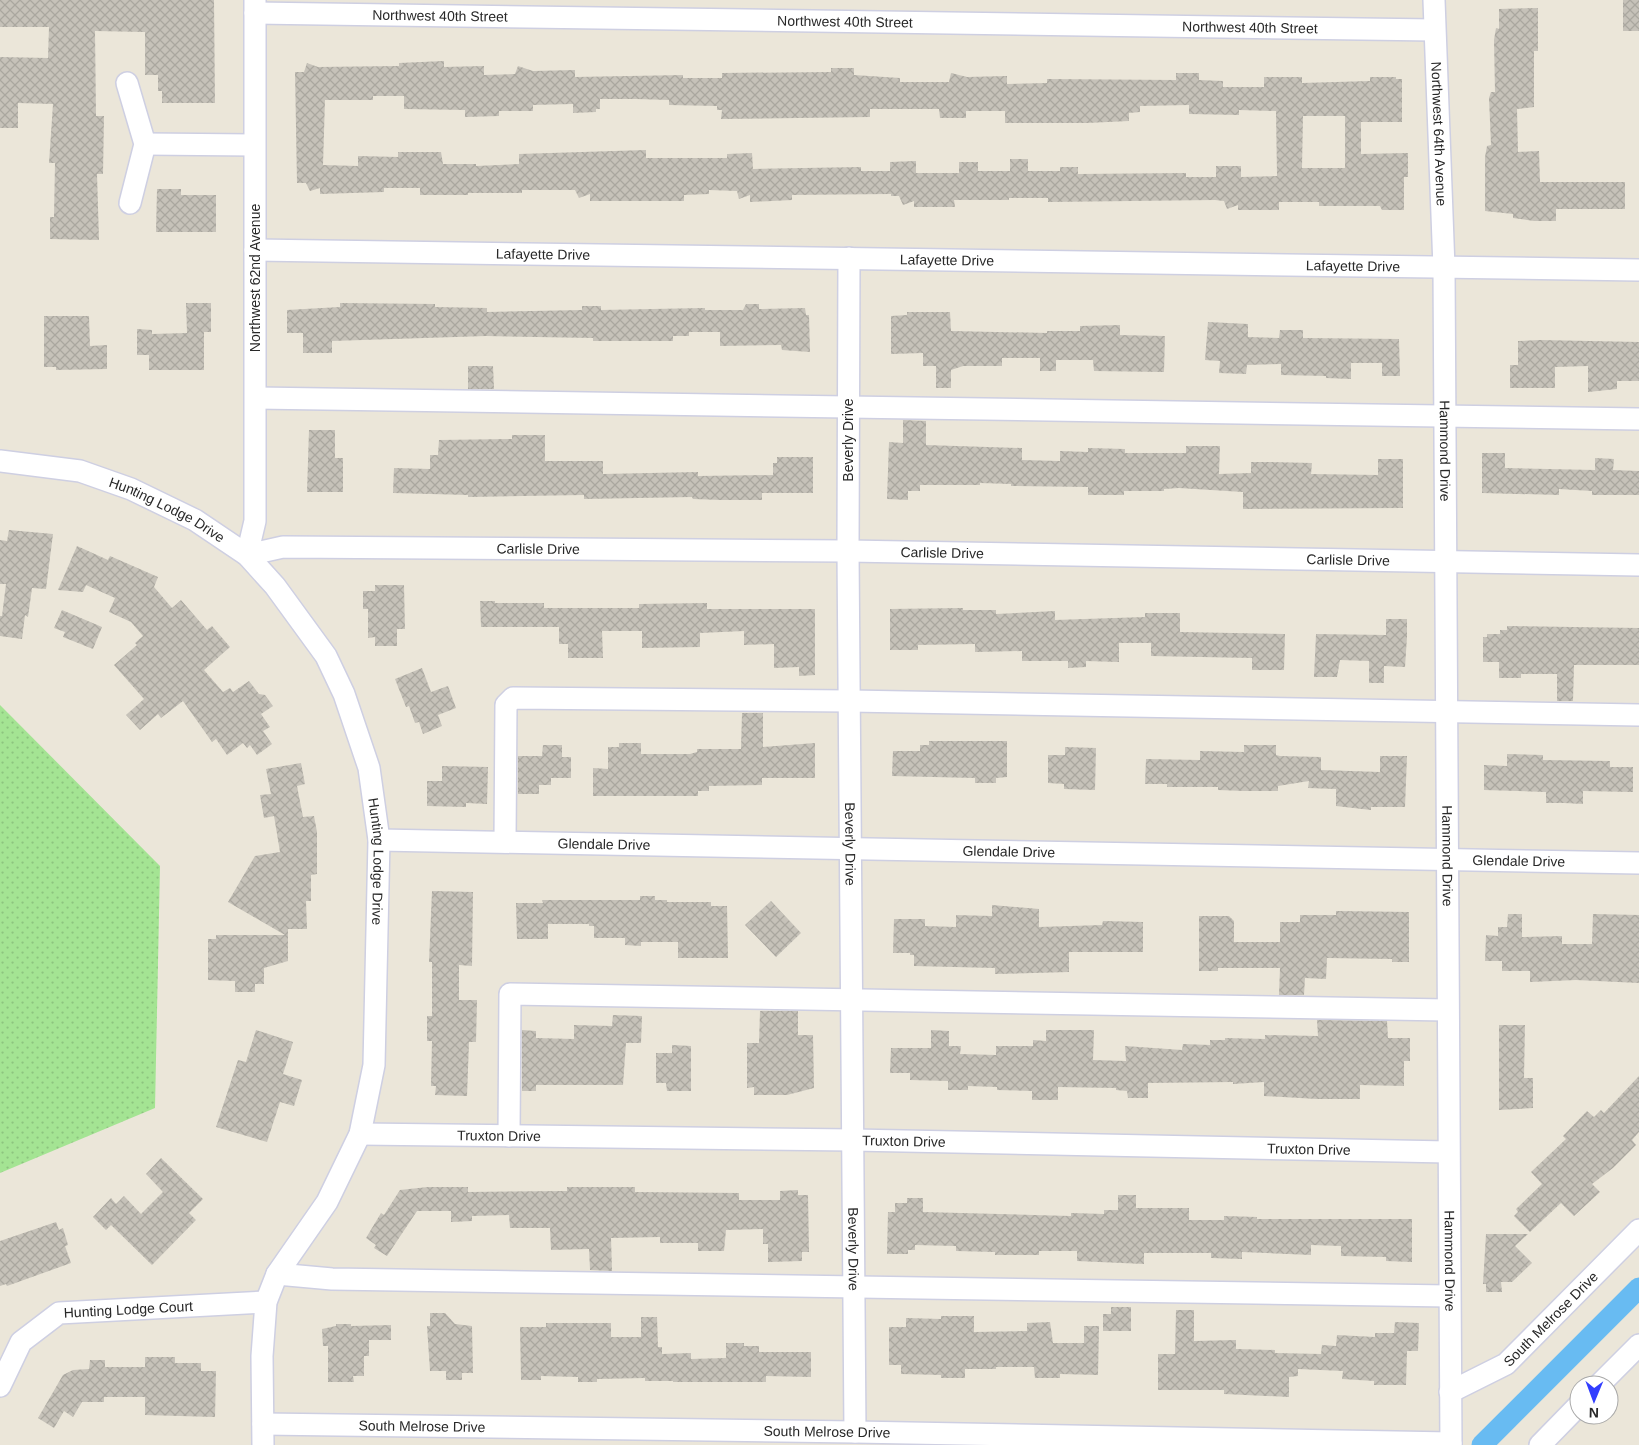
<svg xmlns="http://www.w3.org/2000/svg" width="1639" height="1445" viewBox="0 0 1639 1445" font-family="Arial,sans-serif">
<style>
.grass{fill:url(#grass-dots)}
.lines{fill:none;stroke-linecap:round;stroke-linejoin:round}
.canal{stroke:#68bbf2;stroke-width:21}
.building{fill:url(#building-cross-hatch);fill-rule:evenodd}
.minor-casing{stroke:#cecfe2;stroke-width:24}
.minor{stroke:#fff;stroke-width:21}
.labels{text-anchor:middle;stroke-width:4;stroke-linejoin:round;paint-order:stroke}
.street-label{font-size:14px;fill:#282828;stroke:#fff}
</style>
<defs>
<pattern id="grass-dots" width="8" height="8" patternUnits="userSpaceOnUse" patternTransform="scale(1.25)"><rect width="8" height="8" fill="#a4e493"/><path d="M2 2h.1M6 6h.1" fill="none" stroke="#8dc47f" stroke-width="1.8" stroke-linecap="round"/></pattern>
<pattern id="building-cross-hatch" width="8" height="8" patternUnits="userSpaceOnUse" patternTransform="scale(1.25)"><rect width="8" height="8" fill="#c6c2b9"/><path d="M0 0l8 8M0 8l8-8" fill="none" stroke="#aaa79f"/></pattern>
</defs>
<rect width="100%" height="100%" fill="#ebe6d9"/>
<path class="grass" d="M0,705l160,161 -5,242 -155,65z"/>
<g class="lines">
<path class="canal" d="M1482,1445l157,-157"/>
</g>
<g class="building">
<path d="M0,0h214l1,103h-53v-12h-4v-16h-13v-43l-50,-1 1,85h8l-1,58h-6l2,66 -49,-1v-22h4l1,-54h-6l4,-59 -35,-1v25h-18v-71l48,1 1,-31h-49z"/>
<rect x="1623" y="0" width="16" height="31"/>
<path d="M1538,8v43h-4v56l-17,2 1,43 21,-1 1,31h85v27h-69v12h-22l-21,-3v-4l-28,-3v-54l2,-11 4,-1 -2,-47 2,-6h4l-1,-52 2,-12 3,1v-20z"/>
<path d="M444,61v6l40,-1v9l31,-1 3,-8 15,5 42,-1v7l108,-2v3h39v-5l109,-1v-4h23v7l46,3v4h49l2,-9 16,4 40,-1v8l40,-1v-4l129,1v-7h23v7l24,1v6h41v-10h38v6l68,-2v-4h26v2h6v43h-41v32l47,-1v24h-4v33h-22l-2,-4h-61v-4h-40v8h-41v-5l-11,4 -3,-8 -9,-1 -167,2v-4h-39v2h-55l1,7h-41v-6l-11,4 -4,-9h-8v-2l-99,1v5l-42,2v-7l-11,4 -2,-8 -28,-1v4l-25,1v6h-94v-7l-11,4 -4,-8h-53v3h-54v2h-48v-7h-36v4l-64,2v-6l-10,3 -4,-8h-9l-2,-111h9l3,-9 11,4 81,-1v-3zM373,96h31v13l61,1v7l34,-1v-5h34v-6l40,-1v9l23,-1v-3h4v-10h36l33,1v5l48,1v4h5l-1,9 149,-2v-8h69l1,9h26v-7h39v12h82l42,-2v-8l11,-1v-6l49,-1v9l50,1v-5l37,1 1,65 -36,1v-11h-25v11h-30v-4l-108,1v-7h-18v4h-32v-12h-18v12h-32v-9h-19v11h-43v-12l-26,1v9h-29v-4l-108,2 -1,-16 -25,1v4h-81v-8l-127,4v10l-43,2v-2h-33l-2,-12h-43v5l-40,-1v10l-35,-1 2,-65h48zM1303,116h42v52h-43z"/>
<path d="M157,189h24v6h35v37h-60z"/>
<path d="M186,303h25v29h-7v38h-55v-15h-12v-26l15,1v4l35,-1z"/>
<path d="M340,303l95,1v3l52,1v4l95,-2v-4h19v4l104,-2v2h38l3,-6h13v5l46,-1 1,7h3l1,37 -28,-2 -1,-5 -61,1v-14h-31v4h-16v5h-80v-3l-107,-2 -154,5v12h-29v-20h-16v-23l53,-3z"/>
<path d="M907,312h43l1,19 96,2v-2h33v-5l40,-1v10l45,1 -1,36 -70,-1 -1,-11h-37v11h-16v-13h-38v8h-39l-12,4v18h-15v-22h-13v-13l-32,1v-38l16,-1z"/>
<path d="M44,316h45l1,30 17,-1v24l-51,1v-3h-12z"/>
<path d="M1208,322l40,2v13l31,1 1,-8h23v8l96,1 1,37h-18v-13h-31v16l-25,-1v-2l-45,-1v-11l-34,1 -1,9 -27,-1 1,-12 -15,-1z"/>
<path d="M1540,340l99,2v39h-22v8l-29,3v-26l-33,1v21h-45v-23h8v-24z"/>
<path d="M468,366h25l1,23h-26z"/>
<path d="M903,420l23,1v24l96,3v12l38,1v-10l28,1v-4l37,1v4h61v-7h34l-1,28 32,-1v-11h17l44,1 -1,11 67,1v-16h25v49l-160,1v-17l-64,-4 -15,1v2h-40v4h-36v-8l-77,-1v-2l-31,-1v2h-60v6h-12v9l-21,-1 2,-57 14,1z"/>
<path d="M309,430h26v28h8v34h-36z"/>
<path d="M512,435h33v26h58v13l95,-2v4l75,-1v-12h4v-6h36v36h-51v7h-41l-28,-1 -1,-2 -108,2v-4l-116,2v-2l-75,-2 1,-25 36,1v-14h8l1,-15 73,-1z"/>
<path d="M1482,453h23v15l90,2v-12l19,1 -1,11 26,1v24h-47v-4l-33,-2v6l-77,-2z"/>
<path d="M9,530l44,4 -7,55 -14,-1 -4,29 -3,-2 -3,24 -22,-3v-20h2l4,-32h-6v-44l7,1z"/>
<path d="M77,546l31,14 2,-4 48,21 -4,10 18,21 9,-8 26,30 5,-4 18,21 -26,23 19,22 7,-4 3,4 16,-11 10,13 6,1 8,11 -12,8 9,13 -7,4 9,13 -15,11 -7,-10 -3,3 -4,-5 -16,12 -11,-16 -4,3 -29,-41 -22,17 -3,-4 -18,16 -14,-15 18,-16 -30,-34 23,-20 -2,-2 8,-7 -12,-14 -22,-10 6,-14 -29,-13 -3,7 -25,-2z"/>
<path d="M375,585h29l1,44h-8v17h-22v-9l-7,1v-29h-5v-18h12z"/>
<path d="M480,601h15v2h49v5h95v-4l68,-1v6h108v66l-16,1v-9l-25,1v-24l-30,1v-14l-44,2v14l-58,1v-17h-40l1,27h-35v-14h-9v-17h-78z"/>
<path d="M963,608v2h33v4l59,-3v9l90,-3v-4h35v19l105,2 -1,36h-32v-12l-101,-2v-13h-32v19l-33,-1v6l-18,1v-7h-46v-10l-47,1v-8l-57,1v5h-28v-41z"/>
<path d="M62,610l40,17 -9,22 -30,-12 2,-5 -11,-4z"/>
<path d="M1386,619h21v18l-2,30 -21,-1v17h-15v-22l-29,-1 -3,17h-23l2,-43 70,1z"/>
<path d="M1507,626l132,2v37h-65l-1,36h-16v-27h-36v4h-22v-16h-16v-25h4v-3h13v-4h7z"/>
<path d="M422,668l9,24 17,-6 8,22 -18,7 4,11 -19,8 -4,-12 -4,1 -6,-17 -3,1 -11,-28z"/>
<path d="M742,713h21v34l52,-4v35h-53v7l-53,1v5h-11v5h-105v-28l15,1v-22h11v-4h22v11h49l7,-2v-3h44z"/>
<path d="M929,741h78v36l-11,1v5h-21v-5l-83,-2 1,-25h27v-6h9z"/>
<path d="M543,745h19v12h9v21h-20v7h-12v9h-21v-38h24z"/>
<path d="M1244,745h32v10l4,1 41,1v13l59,2v-16h27l-2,51h-34v3l-35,-4v-17l-28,-1 1,-7 -31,5v5h-34l-26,-1v-3h-51v-3h-22l1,-25 54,1v-9l44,1z"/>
<path d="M1065,747l31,1 -1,42 -31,-1v-5l-16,-1v-28h17z"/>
<path d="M1507,754l36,1v5l67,1v6h23v25l-50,-1v13l-19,-1h-18v-11l-62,-2v-25l23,1z"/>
<path d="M301,763l4,21 -8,2 6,31 11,-1 3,16v42l-6,1v26h-5l1,28h-19v32l-24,7v16h-9v8h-20v-11l-27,-1v-41h8v-4h69l-57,-33 27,-46 25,-4 -6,-36 -10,2 -4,-23 11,-1 -5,-25z"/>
<path d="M442,766l46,1 -1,37 -21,-1v4l-39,-1v-25h15z"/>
<path d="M432,891l41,1 -1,74 -13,-1v35h18l-1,42h-7l-2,54 -32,-1 1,-9h-5l1,-45h-5v-25h5v-54h-3z"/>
<path d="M640,896h15v4h12v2h44v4h16l1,52h-50v-16h-37v4l-16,-1v-7h-31v-12h-5v-2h-41v15h-31l-1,-36h27l-1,-3h98z"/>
<path d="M771,901l30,32 -25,24 -31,-32z"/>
<path d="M992,905l47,4v18l63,-2 1,-4 40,1v30h-74v20l-74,2v-6l-81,-2v-11h-4v-2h-17l1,-34h31v7l31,1v-12l36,1z"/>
<path d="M1336,911l73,1v50h-17v-3l-65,-1 -1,21 -21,-1 -1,17h-25l1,-27h-62v3h-19v-55h30l5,5v21h46v-20h20v-7h36z"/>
<path d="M1508,914h14v23l40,-1v8h30l1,-30 46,1v68l-63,-3 -46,2v-11h-28v-10h-17l1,-26 12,1v-9h9z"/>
<path d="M760,1011h38v24h15l1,53 -27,7h-33v-8l-7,1v-45h12z"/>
<path d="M613,1015l29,1 -1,27h-15l-3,42h-87v6h-14v-61l14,1v7l38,1v-14l38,1z"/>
<path d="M1317,1020l70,1 1,17h22v23h-6v25l-44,-1v14h-43l-53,-3v-14l-31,2v-2l-85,1v15h-20l-1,-7 -11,-1v-2l-58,-1v13h-26v-9l-35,-1v-3l-29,-1v4h-20v-9l-38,-1v-7h-20l1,-25h40v-18l18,1v15h12l-1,8 36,1v-9h37v-6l13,1v-11h48l-1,30 33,1 -1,-15 57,4 1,-6 27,1v-5h15v-2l40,1v-4l53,1z"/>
<path d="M1499,1025h26l-1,53h9v30l-34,2z"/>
<path d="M256,1030l37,12 -10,32 19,6 -8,26 -14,-4 -13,40 -51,-15 22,-67 8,2z"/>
<path d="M672,1045l19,1v45h-24l-1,-8h-10v-30h16z"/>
<path d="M1639,1076v56l-7,8 4,5 -23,23 -21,16 8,8 -26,24 -13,-13 -31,29 -16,-16 4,-4 -2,-3 26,-25 -11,-12 35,-33 -3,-3 24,-25 7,6 7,-7 3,3z"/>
<path d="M161,1158l42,41 -14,14 7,7 -44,45 -41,-40 -5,5 -13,-13 18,-19 5,6 8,-8 17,18 22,-22 -17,-18z"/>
<path d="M428,1187h40v5l99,-1v-4h68v5l104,1v7h41v-9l18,-1v5h10l1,57h-7v9l-34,1v-18h-5v-15l-37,1 -2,21h-26v-8h-38v-6l-49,1 1,33 -22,-1 -1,-21 -38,1 -1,-22h-40l-1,-13 -37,1v5l-21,1v-11h-34l-30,45 -13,-8 2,-3 -10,-7 15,-25 3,2 16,-25z"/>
<path d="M1118,1195h18v13h53v12h35v-4l33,1v2h155v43l-26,-1v-4l-45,-1v-10l-30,-1v10l-69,-3v7l-31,-1v-5h-67v11l-67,-3v-10h-38v4h-44v-3l-39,-1v-5l-41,-1v5h-7v4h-21l1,-42h7v-9h12v-5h16v14l148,4v-3l33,1v-4h14z"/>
<path d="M56,1222l3,8 4,-2 5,17 -3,1 6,17 -64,23 -1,-2 -6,2v-45z"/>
<path d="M1486,1234h42l-13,12 17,17 -20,19h-11l1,10h-16v-8h-3z"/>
<path d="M1111,1307h20v24h-28v-17h8z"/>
<path d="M1176,1310h18v31l42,-1v9l39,1v3l46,1 1,-9 14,1 1,-11 38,2v-4h19l1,-11 24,1 -1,28h-11l-1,34h-32v-4l-32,-2 1,-8 -45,-2v7l-9,1v20l-65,-3v-4h-66v-36h17z"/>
<path d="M430,1313h15l10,11 17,2 1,47h-11v7h-16v-9h-16l-3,-45h3z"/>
<path d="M941,1316h33v16l53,-1v-8l23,-1 3,21h31v-17h15l-1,49 -38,-1v4h-25l-1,-11h-38v2h-31v9h-24v-3l-40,-1v-9h-12v-38h17v-9l35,1z"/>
<path d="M641,1317h16l1,30h4v7l29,-1v6l35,-1v-15h18v3h15v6h52v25l-45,-1v6h-93v-1h-28v-3l-48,1v3h-19v-5l-37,-1v4h-20l-1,-53h26v-4h65v14h30z"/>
<path d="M336,1324h15v2l40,-1v15h-22v16h-5v20h-11l1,6h-26v-36h-5l-1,-17 14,-3z"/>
<path d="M145,1357h30v6h26v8h15l-1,46 -70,-2v-18h-41v5h-22l-9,15 -9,-6 -10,17 -16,-10 25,-43 10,-5 16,-1 1,-9h15v7h40z"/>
</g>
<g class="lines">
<g class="minor-casing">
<g id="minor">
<path id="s1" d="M255,0v521l-8,34 36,-8 565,4 791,14"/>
<path id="s2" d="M1434,0l10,268 7,1177"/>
<path id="s3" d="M255,13l1179,17"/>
<path d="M127,83l18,61 -15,59"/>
<path d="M145,144l109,1"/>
<path id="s4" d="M255,250l1384,20"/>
<path id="s5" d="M849,258l-1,293 7,881"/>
<path d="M256,398l1383,21"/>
<path id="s6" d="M0,461l80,10 51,18 64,31 52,35 28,31 51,70 18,38 25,74 10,72 -5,225 -14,69 -33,68 -50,72 -11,28 -4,54 1,89"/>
<path id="s7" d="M379,840l1260,23"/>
<path d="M505,842l1,-137 7,-7 337,3 789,14"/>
<path id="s8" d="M360,1134l493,6 595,12"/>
<path d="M509,1136l1,-142 937,16"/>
<path d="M277,1274l55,5 1117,17"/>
<path d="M1599,1385l40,-40"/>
<path id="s9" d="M0,1386l21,-44 38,-29 207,-11"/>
<path id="s10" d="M1450,1392l56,-28 133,-134"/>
<path id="s11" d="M263,1424l592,8 596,11"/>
<path d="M1540,1445l39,-40"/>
</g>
</g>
<use href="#minor" class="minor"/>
</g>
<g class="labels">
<g class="street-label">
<text dy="5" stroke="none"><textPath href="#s3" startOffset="185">Northwest 40th Street</textPath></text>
<text dy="5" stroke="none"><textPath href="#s3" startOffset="590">Northwest 40th Street</textPath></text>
<text dy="5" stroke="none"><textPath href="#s3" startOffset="995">Northwest 40th Street</textPath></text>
<text dy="5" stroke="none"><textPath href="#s2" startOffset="134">Northwest 64th Avenue</textPath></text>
<text dy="5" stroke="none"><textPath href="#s4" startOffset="288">Lafayette Drive</textPath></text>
<text dy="5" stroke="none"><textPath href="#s4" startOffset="692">Lafayette Drive</textPath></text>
<text dy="5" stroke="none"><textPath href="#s4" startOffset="1098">Lafayette Drive</textPath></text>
<text transform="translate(255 278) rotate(-90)" y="5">Northwest 62nd Avenue</text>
<text transform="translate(848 440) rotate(-90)" y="5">Beverly Drive</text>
<text dy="5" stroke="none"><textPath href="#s2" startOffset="451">Hammond Drive</textPath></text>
<text dy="5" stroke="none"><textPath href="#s6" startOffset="176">Hunting Lodge Drive</textPath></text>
<text dy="5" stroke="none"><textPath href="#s1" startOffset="848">Carlisle Drive</textPath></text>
<text dy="5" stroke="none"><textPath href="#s1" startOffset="1252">Carlisle Drive</textPath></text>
<text dy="5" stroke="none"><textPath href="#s1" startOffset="1658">Carlisle Drive</textPath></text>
<text dy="5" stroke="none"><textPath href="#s7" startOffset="225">Glendale Drive</textPath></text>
<text dy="5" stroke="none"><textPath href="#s5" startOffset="586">Beverly Drive</textPath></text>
<text dy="5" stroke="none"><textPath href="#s7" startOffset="630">Glendale Drive</textPath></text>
<text dy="5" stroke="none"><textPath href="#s2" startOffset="856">Hammond Drive</textPath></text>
<text dy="5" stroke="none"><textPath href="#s6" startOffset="611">Hunting Lodge Drive</textPath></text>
<text dy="5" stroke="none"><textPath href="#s7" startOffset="1140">Glendale Drive</textPath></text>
<text dy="5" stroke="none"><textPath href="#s8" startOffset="139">Truxton Drive</textPath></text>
<text dy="5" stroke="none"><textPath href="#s8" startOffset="544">Truxton Drive</textPath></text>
<text dy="5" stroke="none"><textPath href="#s8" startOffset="949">Truxton Drive</textPath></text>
<text dy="5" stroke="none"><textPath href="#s5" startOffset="991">Beverly Drive</textPath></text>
<text dy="5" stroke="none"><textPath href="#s2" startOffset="1261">Hammond Drive</textPath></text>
<text dy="5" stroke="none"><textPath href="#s9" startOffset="166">Hunting Lodge Court</textPath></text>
<text dy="5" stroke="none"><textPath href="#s10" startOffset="126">South Melrose Drive</textPath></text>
<text dy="5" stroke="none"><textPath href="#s11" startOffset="159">South Melrose Drive</textPath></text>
<text dy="5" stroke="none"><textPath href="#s11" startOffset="564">South Melrose Drive</textPath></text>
</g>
</g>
<g transform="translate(1594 1400) rotate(181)"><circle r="24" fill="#ffffff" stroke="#a9a9a9"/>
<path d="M0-4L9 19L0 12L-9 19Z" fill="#323eff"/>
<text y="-8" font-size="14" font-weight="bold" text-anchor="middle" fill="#282828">N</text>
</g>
</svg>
